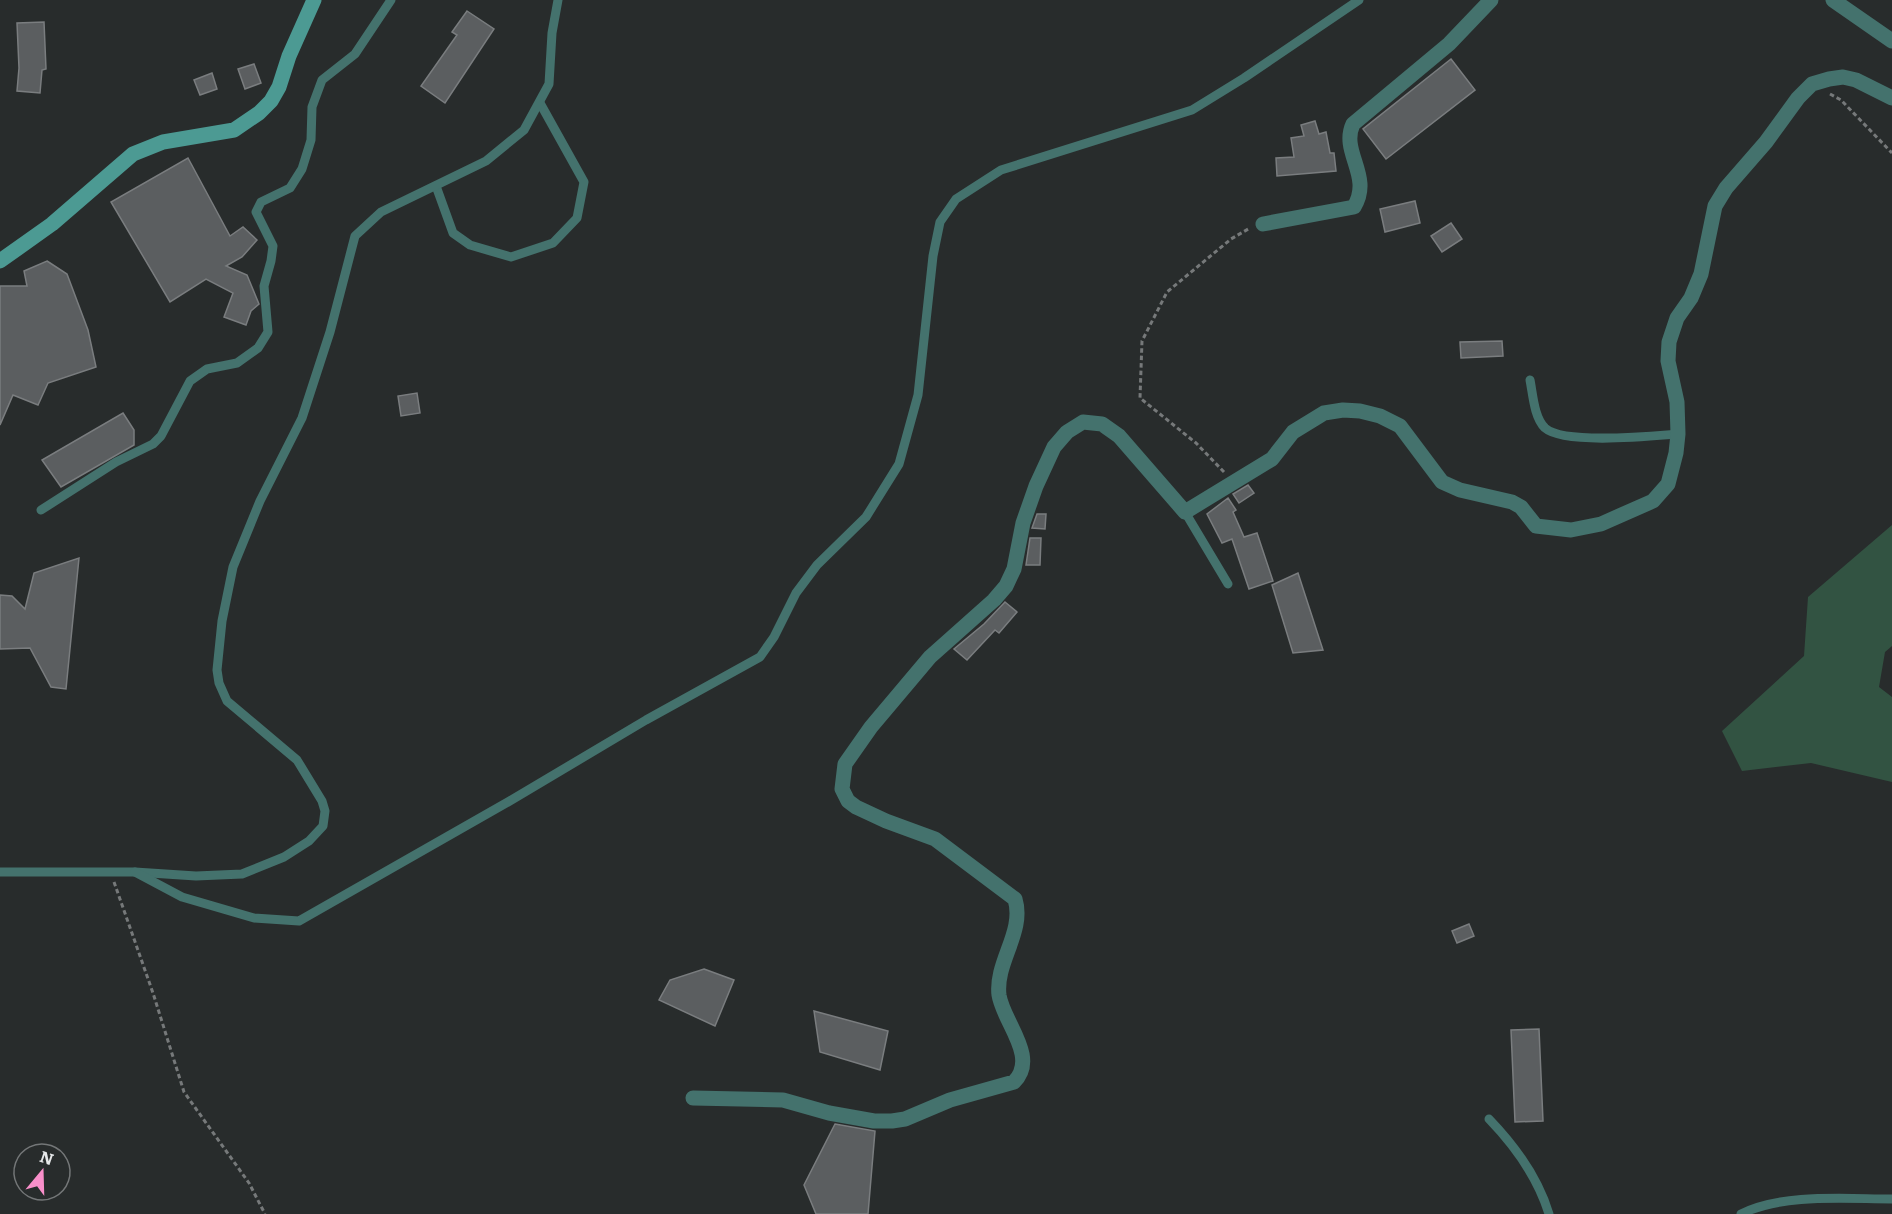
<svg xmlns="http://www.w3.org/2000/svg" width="1892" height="1214" viewBox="0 0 1892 1214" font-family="Literata,serif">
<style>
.green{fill:#325342}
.building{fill:#5b5e60;stroke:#7a7d7f;stroke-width:1.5}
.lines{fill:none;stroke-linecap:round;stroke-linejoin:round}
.path{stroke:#76797a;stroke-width:3;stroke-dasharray:4.5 3;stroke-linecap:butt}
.service{stroke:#44726d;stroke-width:9}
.minor{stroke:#44726d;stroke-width:15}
.secondary{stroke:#4c9a93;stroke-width:15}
</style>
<rect width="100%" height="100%" fill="#282c2c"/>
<path class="green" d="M1892,525v121l-7,6 -6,35 13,10v85l-81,-19 -69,8 -20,-40 82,-75 4,-59z"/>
<g class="building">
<path d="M467,11l27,18 -49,74 -24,-17 36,-51 -5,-3z"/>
<path d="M44,22l2,47 -4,1 -2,23 -23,-2 2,-23 -2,-45z"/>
<path d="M1451,59l24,31 -89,69 -23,-30z"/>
<path d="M254,64l7,19 -16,6 -7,-20z"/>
<path d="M212,73l5,16 -17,6 -6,-15z"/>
<path d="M1315,121l4,13 7,-2 4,21h4l2,18 -59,5 -1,-18 18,-1 -3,-19 13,-2 -3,-11z"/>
<path d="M188,158l42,78 13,-9 14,13 -15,17 -16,9 21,9 12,29 -8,7 -5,14 -22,-8 9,-24 -27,-14 -36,23 -59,-100z"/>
<path d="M1415,201l5,22 -35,9 -5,-23z"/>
<path d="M1451,223l11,16 -20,13 -11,-16z"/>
<path d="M47,261l20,13 21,56 8,37 -48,16 -10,22 -25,-10 -13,30v-139h27l-3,-15z"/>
<path d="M1502,341l1,15 -42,2 -1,-16z"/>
<path d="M417,393l3,20 -19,3 -3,-20z"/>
<path d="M123,413l11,17v15l-73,42 -19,-27z"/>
<path d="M1248,485l6,8 -15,10 -6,-9z"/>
<path d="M1228,498l8,12 -3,2 11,25 13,-4 16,48 -24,8 -17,-50 -10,4 -15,-29z"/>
<path d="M1037,514h9l-1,15 -13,-1z"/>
<path d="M1030,538h11l-1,27h-14z"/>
<path d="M79,558l-13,131 -15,-2 -21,-39 -30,1v-54l12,1 13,13 9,-36z"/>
<path d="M1298,573l25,77 -30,3 -21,-68z"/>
<path d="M1005,602l12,10 -18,21 -4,-3 -28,30 -13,-11 30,-25z"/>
<path d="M1469,924l5,12 -17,7 -5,-12z"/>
<path d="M704,969l30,11 -19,46 -56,-26 11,-20z"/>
<path d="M814,1011l74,20 -8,39 -60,-18z"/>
<path d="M1539,1029l4,92 -28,1 -4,-92z"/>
<path d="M835,1124l40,7 -7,83h-52l-12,-29z"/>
</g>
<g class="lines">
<g class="path">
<path d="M1830,94l11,6 51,53"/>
<path d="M1224,472l-28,-29 -56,-45 2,-57 25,-49 64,-53 19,-11"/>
<path d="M114,882l39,111 31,99 65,91 16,31"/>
</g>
<g class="service">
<path d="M436,186l17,47 17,12 41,12 42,-14 24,-25 7,-36 -44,-79"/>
<path d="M1530,380c3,15 4,37 15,48 19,17 107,8 133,6"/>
<path d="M41,510l75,-48 37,-18 8,-8 29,-55 17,-12 30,-6 21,-15 10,-16 -4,-46 7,-25 2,-15 -17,-34 5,-10 29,-14 12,-19 9,-29 1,-33 10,-27 33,-26 36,-54"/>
<path d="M1185,512l43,72"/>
<path d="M0,872h135l61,4 46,-2 42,-17 25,-16 14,-15 2,-15 -3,-10 -25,-41 -70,-59 -8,-18 -2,-13 5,-49 11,-54 27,-66 42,-83 28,-86 25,-96 26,-24 105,-51 38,-31 25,-46 3,-51 6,-33"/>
<path d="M135,872l47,25 72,21 45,3 209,-119 138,-82 114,-63 14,-20 22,-44 21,-28 49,-48 33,-53 19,-69 15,-139 7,-34 16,-23 45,-29 191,-60 52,-32 115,-78"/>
<path d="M1489,1119c27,28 49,59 60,95"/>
<path d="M1741,1214c42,-21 105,-15 151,-15"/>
</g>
<g class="minor">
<path d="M1833,0l59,41"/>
<path d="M1263,224l91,-17c19,-31 -14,-55 -1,-83l96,-80 42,-44"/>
<path d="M693,1098l90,2 46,13 45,8h18l13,-2 45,-19 64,-18c25,-25 -11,-60 -15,-87 -4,-33 26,-63 16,-96l-80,-60 -49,-18 -30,-14 -8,-6 -6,-12 3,-25 26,-37 59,-70 64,-57 12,-14 8,-17 9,-46 13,-37 18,-39 13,-15 16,-10 19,2 17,12 66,76 87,-53 21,-27 31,-19 19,-3 17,1 20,5 20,10 42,56 18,8 52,12 9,5 15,19 35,4 30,-6 52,-23 15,-17 8,-31 2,-19 -1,-32 -9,-41 1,-19 8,-24 14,-20 10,-24 14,-68 11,-18 40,-46 32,-44 14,-14 17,-5 14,-2 13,3 36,18"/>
</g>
<path class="secondary" d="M0,261l52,-37 81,-70 30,-12 71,-12 25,-17 12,-12 8,-14 10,-31 25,-56"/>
</g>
<g transform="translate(42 1172) rotate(19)"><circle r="28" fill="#282c2c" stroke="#747778" stroke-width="1.5"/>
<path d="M0-4.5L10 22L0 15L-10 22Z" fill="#f98fca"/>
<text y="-9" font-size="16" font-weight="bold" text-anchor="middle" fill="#e6e8e9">N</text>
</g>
</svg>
